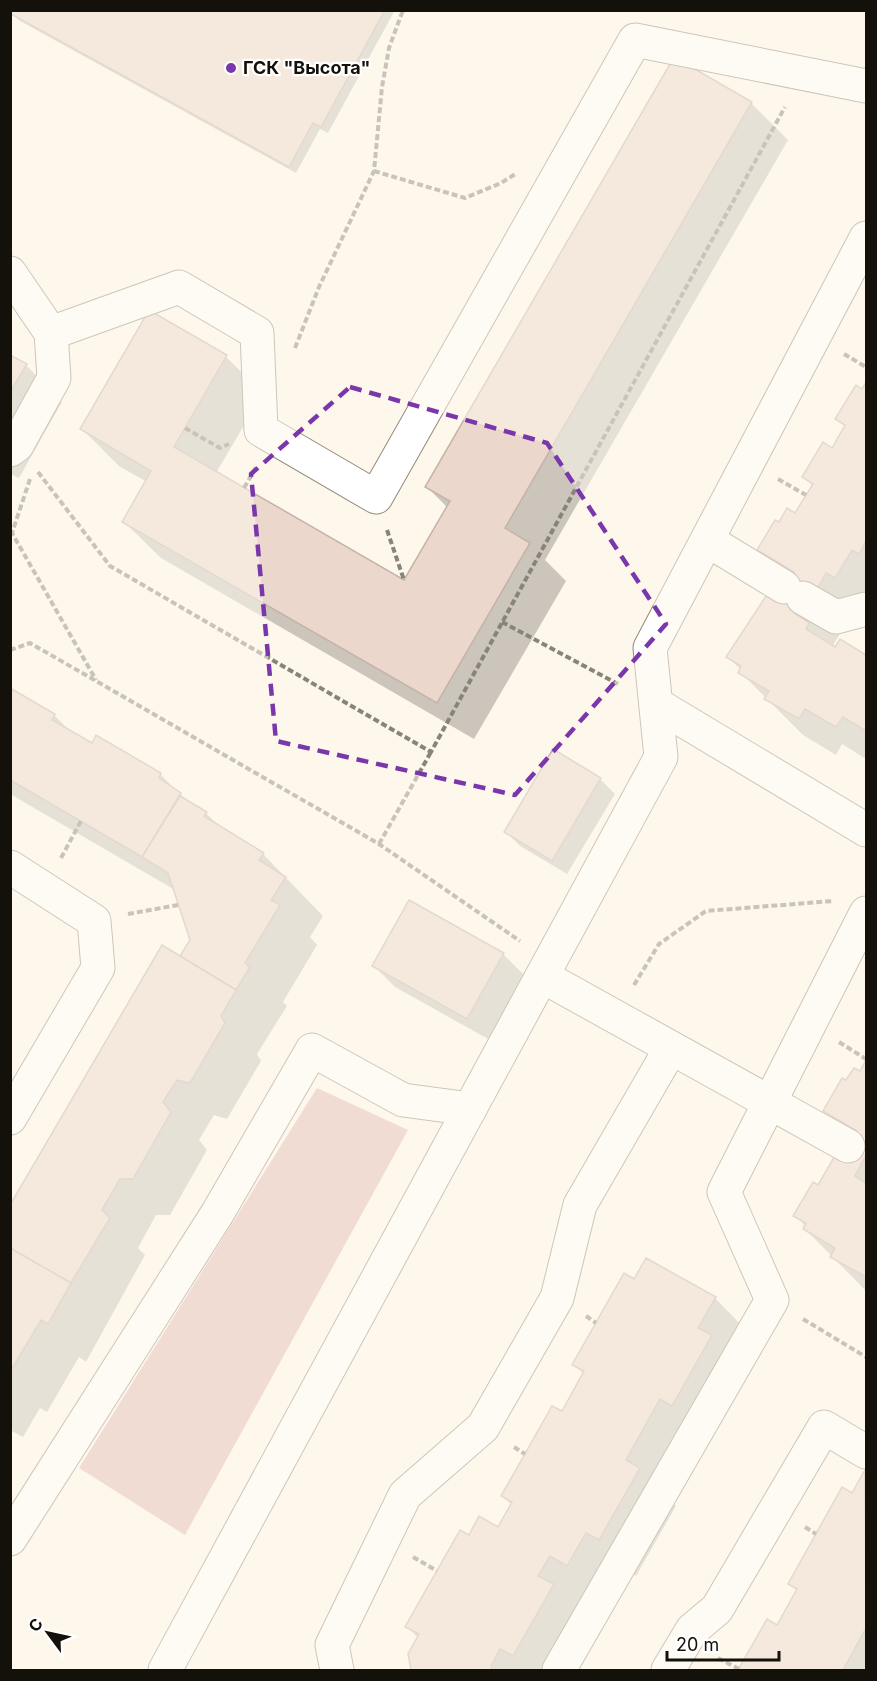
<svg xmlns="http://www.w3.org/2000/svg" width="877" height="1681" viewBox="0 0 877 1681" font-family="Inter,sans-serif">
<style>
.green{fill:#e2bbb6}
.shadow{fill:#0003}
.building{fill:#ebd7cb;stroke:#c6b3a8;stroke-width:1.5}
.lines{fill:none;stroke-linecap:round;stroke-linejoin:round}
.minor-casing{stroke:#948a79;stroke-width:35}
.path{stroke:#89847b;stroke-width:4;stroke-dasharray:6 3;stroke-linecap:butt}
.minor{stroke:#fff;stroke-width:33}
.marked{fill:none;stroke:#7937ab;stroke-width:4.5;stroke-dasharray:12 8;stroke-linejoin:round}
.poi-dot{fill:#7937ab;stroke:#fff;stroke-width:2}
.labels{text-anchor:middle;stroke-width:4.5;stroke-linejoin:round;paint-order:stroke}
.poi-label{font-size:18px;font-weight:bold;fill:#14100a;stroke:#fff;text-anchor:start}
</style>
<rect width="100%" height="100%" fill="#fef7ec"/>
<path class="green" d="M317,1088l91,42 -223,405 -106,-67z"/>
<g class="shadow">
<path d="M15,10h380l-67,123 -8,-4 -24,44 -276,-152 -7,-7z"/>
<path d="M674,59l77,44 37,37 -243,420 21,21 -92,158 -313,-181 -37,-36 23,-40 -28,-16 -37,-37 67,-117 77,45 37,36 -47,80 188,109 44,-74 -21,-21z"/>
<path d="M10,357l16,8 36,37 -43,76 -9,-4z"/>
<path d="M866,384v227l-18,9 -16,27 4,2 4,-8 26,16v102l-24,-15 -6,11 -33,-20 -63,-63 1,-2 -13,-13 62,-76 -31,-32 21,-25 16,-9 17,-29 -9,-9 28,-27 13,-23 -8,-8z"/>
<path d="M10,690l45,26 18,18 19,11 68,29 28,28 18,11 15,15 42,26 60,62 -13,21 7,8 -34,57 4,4 -30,48 4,7 -34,58 -13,-4 -15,25 8,10 -37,65h-14l-18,33 7,7 -59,107 -7,-5 -32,55 -7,-4 -17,29 -13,-7v-223l175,-246 6,-21 -16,-50 -165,-96z"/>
<path d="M600,779l15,15 -48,80 -47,-28 -14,-14z"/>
<path d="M503,954l21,21 -36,64 -93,-52 -21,-21z"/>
<path d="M866,1063v228l-61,-62 1,-2 -11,-12 59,-75 -29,-29 22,-29 13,-9z"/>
<path d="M635,1281l80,17 36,37 -87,158 12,13 -40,70 -13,-8 -61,102h-149l-3,-16 8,-16 -11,-12 62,-89 30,-8 13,-24 -10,-9 60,-83 22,-39 -10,-9z"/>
<path d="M865,1472l1,198h-126l28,-49 10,6 20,-36 -8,-8 63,-88z"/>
</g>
<g class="building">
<path d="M13,10h372l-64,117 -8,-4 -24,44 -278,-153z"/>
<path d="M674,57l78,45 -247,426 25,15 -93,160 -315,-181 29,-51 -71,-42 69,-119 78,45 -53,92 230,133 46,-79 -25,-14z"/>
<path d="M10,355l17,9 -17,28z"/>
<path d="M866,382v159l-7,13 -7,-4 -17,28 -9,-5 -8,15 -7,-4 -17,29 15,10 -3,6 29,18 5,-8 26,16v76l-23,-14 -7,10 -31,-18 -6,10 -35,-20 5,-8 -31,-18 3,-7 -15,-9 42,-64 10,6 16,-27 -37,-22 18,-30 4,2 8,-14 8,5 18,-29 -11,-7 21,-35 9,6 13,-23 -10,-6 21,-34 6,4z"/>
<path d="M10,688l45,26 -3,6 40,23 4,-8 65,38 -2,5 22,15 -39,64 -132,-77z"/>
<path d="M553,749l48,29 -49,83 -48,-29z"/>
<path d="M180,796l27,16 -3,4 60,37 -5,7 27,17 -15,23 9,5 -35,58 5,4 -14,23 -56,-34 10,-16 -22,-67 -26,-16z"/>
<path d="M409,900l95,53 -37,66 -95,-53z"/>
<path d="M162,945l74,45 -15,26 4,7 -35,60 -13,-3 -14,22 8,10 -38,67h-13l-18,31 8,8 -39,65 -61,-35v-43z"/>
<path d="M866,1060v95l-11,21 11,7v94l-36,-20 5,-9 -32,-19 3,-6 -13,-7 20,-34 5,3 18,-31 5,4 16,-27 -34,-20 19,-33 4,2 8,-12 6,3z"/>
<path d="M10,1248l61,35 -23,41 -7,-4 -31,52z"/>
<path d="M646,1258l70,39 -18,31 14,7 -40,71 -12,-7 -34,61 14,8 -41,72 -13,-7 -19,33 -17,-10 -12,20 16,8 -41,72 -13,-7 -9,17 1,4h-81l-3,-16 11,-20 -14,-7 55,-97 9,5 10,-19 19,11 14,-25 -11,-6 51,-90 10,5 22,-40 -12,-6 52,-92 10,6z"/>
<path d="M865,1470l1,158 -23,42h-105l29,-51 10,6 20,-36 -9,-5 54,-97 10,6z"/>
</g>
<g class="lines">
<g class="minor-casing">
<g id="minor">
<path d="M10,273l41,60 3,45 -37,67 -7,5"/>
<path d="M51,333l128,-46 78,46 4,97 115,67 259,-457 231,46"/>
<path d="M707,540l77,47"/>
<path d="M803,598l33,19 30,-8"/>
<path d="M656,704l210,126"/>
<path d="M10,867l84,54 4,47 -88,150"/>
<path d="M542,976l306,170"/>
<path d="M10,1539l207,-325 95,-164 91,50 67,9"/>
<path d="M165,1670l496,-913 -11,-109 216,-410"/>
<path d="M337,1670l-5,-25 73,-150 78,-68 74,-129 23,-93 91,-157"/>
<path d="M559,1670l213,-370 -48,-108 142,-279"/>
<path d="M668,1670l24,-40 25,-21 107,-182 42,25"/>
</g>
</g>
<g class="path">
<path d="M374,171l91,27 36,-15 16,-10"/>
<path d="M295,348l24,-61 55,-116 8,-84 7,-39 14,-38"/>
<path d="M844,354l22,13"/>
<path d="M185,428l35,20 9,-4"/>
<path d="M38,472l72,94 321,186 354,-645"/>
<path d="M30,479l-18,54 84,147"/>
<path d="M778,479l28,16"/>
<path d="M244,488l12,-21"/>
<path d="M387,530l17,50"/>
<path d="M502,622l116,62"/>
<path d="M10,650l20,-7 349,201 141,97"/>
<path d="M379,844l52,-92"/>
<path d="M61,858l20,-37"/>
<path d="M128,914l50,-9"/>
<path d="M634,985l25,-41 47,-33 127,-10"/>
<path d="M839,1042l27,17"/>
<path d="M586,1316l10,7"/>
<path d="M803,1319l63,38"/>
<path d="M514,1447l11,7"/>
<path d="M805,1527l11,7"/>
<path d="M413,1557l24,14"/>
<path d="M718,1658l21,11"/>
</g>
<use href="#minor" class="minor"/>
</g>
<path d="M0 0H877V1681H0ZM350,387l197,56 119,181 -151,171 -239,-54 -25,-267z" fill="#fef7ec" fill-opacity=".55" fill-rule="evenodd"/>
<path class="marked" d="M350,387l197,56 119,181 -151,171 -239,-54 -25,-267z"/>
<circle class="poi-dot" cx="231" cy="68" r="6"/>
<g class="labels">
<g class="poi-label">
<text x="243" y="74">ГСК "Высота"</text>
</g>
</g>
<rect width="877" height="1681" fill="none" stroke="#14100a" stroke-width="24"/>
<g transform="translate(48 1633) rotate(303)" stroke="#ffffff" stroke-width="4.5" paint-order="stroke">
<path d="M0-4.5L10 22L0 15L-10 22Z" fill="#14100a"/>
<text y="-9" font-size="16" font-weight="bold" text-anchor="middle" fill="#14100a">С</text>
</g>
<path d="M667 1651v9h112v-9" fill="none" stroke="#14100a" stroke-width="3"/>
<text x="676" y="1651" font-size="18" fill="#14100a" stroke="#ffffff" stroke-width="4.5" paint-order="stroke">20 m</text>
</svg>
